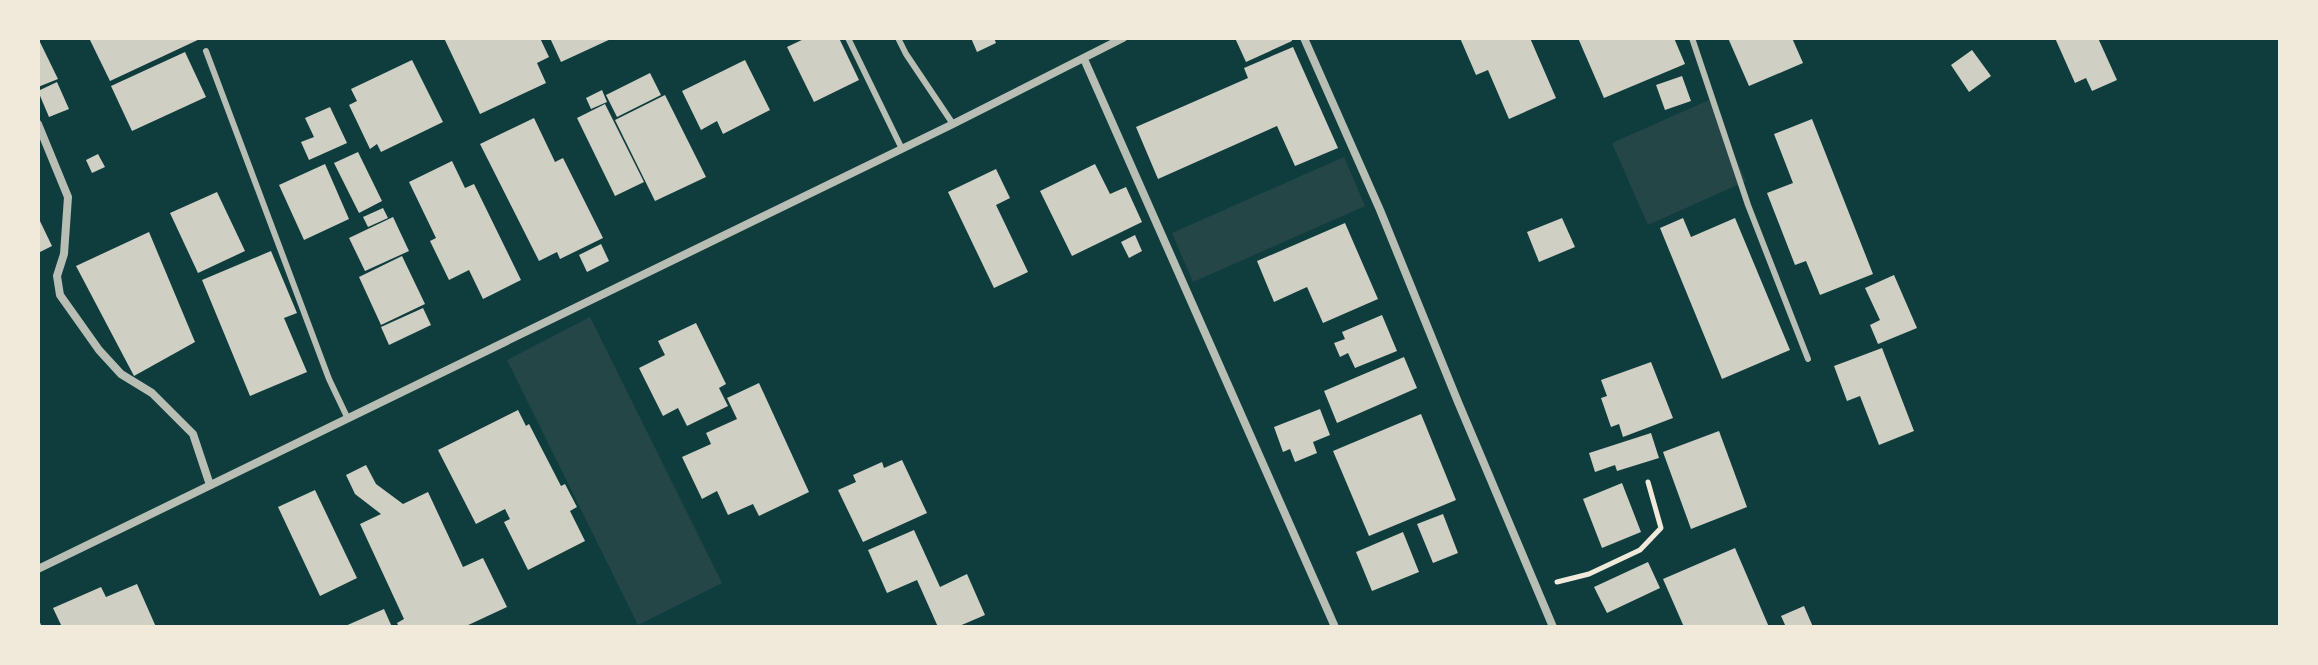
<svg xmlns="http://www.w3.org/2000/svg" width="2318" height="665" viewBox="0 0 2318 665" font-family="Raleway,sans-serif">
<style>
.green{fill:#244646}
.building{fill:#cfcfc3}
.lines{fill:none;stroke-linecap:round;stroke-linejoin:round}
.path{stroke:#f1e9da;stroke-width:5}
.service{stroke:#b8beb3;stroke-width:6}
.minor{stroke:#b8beb3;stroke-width:8}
</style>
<rect width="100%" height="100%" fill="#0f3d3e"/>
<g class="green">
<path d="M1709,100l37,81 -98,44 -36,-82z"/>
<path d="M1344,157l21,49 -172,76 -21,-49z"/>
<path d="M590,317l132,266 -84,42 -131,-265z"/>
</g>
<g class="building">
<path d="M38,38l20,41 -20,8z"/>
<path d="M89,38h113l-92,43z"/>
<path d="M444,38h96l9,19 -12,6 9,20 -66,31z"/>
<path d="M550,38h63l-52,24z"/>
<path d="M806,38h33l20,42 -45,22 -27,-55z"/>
<path d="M971,38h23l2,5 -19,9z"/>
<path d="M1235,38h56l1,3 -46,21z"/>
<path d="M1460,38h70l26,60 -47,21 -21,-49 -12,5z"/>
<path d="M1578,38h96l11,26 -81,34z"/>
<path d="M1728,38h64l11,25 -54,23z"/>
<path d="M2055,38h43l19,42 -25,11 -6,-13 -11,5z"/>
<path d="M1293,47l45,101 -43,18 -18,-40 -119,53 -22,-52 112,-49 -4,-10z"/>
<path d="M1972,50l19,26 -22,16 -18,-27z"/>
<path d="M185,52l21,45 -74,34 -21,-45z"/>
<path d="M412,60l31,62 -62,30 -4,-8 -7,5 -21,-44 8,-4 -6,-12z"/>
<path d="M745,60l25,50 -47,24 -6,-13 -16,9 -19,-39z"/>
<path d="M650,73l11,22 -44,22 -11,-22z"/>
<path d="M1682,76l9,25 -26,9 -9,-25z"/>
<path d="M57,82l12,27 -20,8 -11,-26z"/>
<path d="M602,90l5,12 -16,7 -5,-11z"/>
<path d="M665,95l41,82 -51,24 -40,-81z"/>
<path d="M605,104l39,78 -29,14 -38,-78z"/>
<path d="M330,107l17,36 -38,17 -8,-18 13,-5 -9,-19z"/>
<path d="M534,118l21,44 8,-4 40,80 -43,21 -3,-7 -18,9 -59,-117z"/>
<path d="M1812,119l61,155 -53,21 -14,-34 -11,4 -28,-72 26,-10 -19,-49z"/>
<path d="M358,152l24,49 -23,12 -25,-50z"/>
<path d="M98,154l7,13 -13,6 -6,-13z"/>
<path d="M452,161l13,27 9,-4 47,96 -38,19 -14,-29 -20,10 -19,-39 6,-3 -27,-56z"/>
<path d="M325,164l24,55 -45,21 -25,-55z"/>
<path d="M1095,164l15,30 16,-7 16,35 -70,34 -32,-65z"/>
<path d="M996,169l14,29 -14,7 32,67 -34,16 -46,-96z"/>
<path d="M217,192l28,59 -47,22 -28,-60z"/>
<path d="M383,208l5,10 -20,9 -5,-10z"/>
<path d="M38,217l14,29 -14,7z"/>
<path d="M393,217l16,34 -44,20 -16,-33z"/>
<path d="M1562,218l13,29 -36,15 -12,-30z"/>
<path d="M1683,218l8,19 44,-19 55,132 -68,29 -62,-151z"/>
<path d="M1345,223l33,76 -55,24 -16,-36 -33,15 -17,-41z"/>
<path d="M149,232l46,110 -61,34 -58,-110z"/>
<path d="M1135,235l7,16 -13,7 -8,-16z"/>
<path d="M601,244l8,17 -22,11 -8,-17z"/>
<path d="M271,251l26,62 -13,5 23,54 -57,24 -48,-116z"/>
<path d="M402,256l23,48 -44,21 -22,-48z"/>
<path d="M1894,275l23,53 -39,16 -8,-19 10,-5 -15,-32z"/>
<path d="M423,308l8,17 -42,20 -8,-18z"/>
<path d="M1382,315l15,36 -42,17 -7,-15 -8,4 -6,-14 11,-4 -3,-7z"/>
<path d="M696,323l30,61 -7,4 9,18 -41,20 -9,-18 -15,8 -24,-48 26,-13 -7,-14z"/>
<path d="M1882,348l32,83 -35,14 -19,-49 -13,5 -13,-35z"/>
<path d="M1404,357l13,31 -80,35 -13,-32z"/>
<path d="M1651,362l22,56 -50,19 -4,-13 -8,3 -10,-29 6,-2 -6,-16z"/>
<path d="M759,383l50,109 -50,24 -6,-12 -25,11 -11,-24 -15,8 -20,-42 29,-13 -5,-11 31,-14 -10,-21z"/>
<path d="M1320,409l10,26 -17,7 4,11 -22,9 -5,-13 -7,3 -9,-25z"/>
<path d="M518,410l8,16 3,-2 32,62 4,-2 12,23 -7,4 15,30 -57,29 -24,-48 6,-3 -5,-10 -29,15 -38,-74z"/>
<path d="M1421,414l35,86 -87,36 -36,-85z"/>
<path d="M1719,431l28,76 -56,22 -28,-77z"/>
<path d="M1651,433l8,25 -42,13 -2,-6 -20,7 -6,-19z"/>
<path d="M902,460l25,53 -64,29 -25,-52 18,-8 -3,-7 29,-13 2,6z"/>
<path d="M366,465l10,19 27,20 25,-12 35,75 20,-9 24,49 -43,20h-65l-2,-4 7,-4 -44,-95 21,-10 -26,-20 -9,-19z"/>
<path d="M1622,483l19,49 -39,16 -19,-49z"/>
<path d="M315,490l42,88 -37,18 -42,-89z"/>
<path d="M1443,514l15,39 -25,10 -16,-39z"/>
<path d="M914,530l26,57 27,-13 18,41 -28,12h-19l-21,-47 -30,13 -19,-43z"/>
<path d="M1403,532l16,40 -47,19 -16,-39z"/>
<path d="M1735,548l34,79h-85l-21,-48z"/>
<path d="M1648,562l12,26 -53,25 -13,-26z"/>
<path d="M137,584l19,43h-94l-9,-19 48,-21 5,10z"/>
<path d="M1804,606l9,21h-27l-5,-11z"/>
<path d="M384,609l8,18h-49z"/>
</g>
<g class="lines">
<path class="path" d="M1557,582l32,-8 51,-24 21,-22 -13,-46"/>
<g class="service">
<path d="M848,38l54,111"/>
<path d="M898,38l8,16 47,70"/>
<path d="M1692,38l56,167 60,154"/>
<path d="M206,51l123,328 19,40"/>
<path d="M38,625l1,2"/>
</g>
<g class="minor">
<path d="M1304,38l76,172 78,192 95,225"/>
<path d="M1084,59l251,568"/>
<path d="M38,124l30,73 -4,57 -7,22 3,19 39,55 22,24 31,19 41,41 17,51"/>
<path d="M38,569l915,-445 170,-86"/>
</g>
</g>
<rect width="2318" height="665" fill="none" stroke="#f1e9da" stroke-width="80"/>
</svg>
